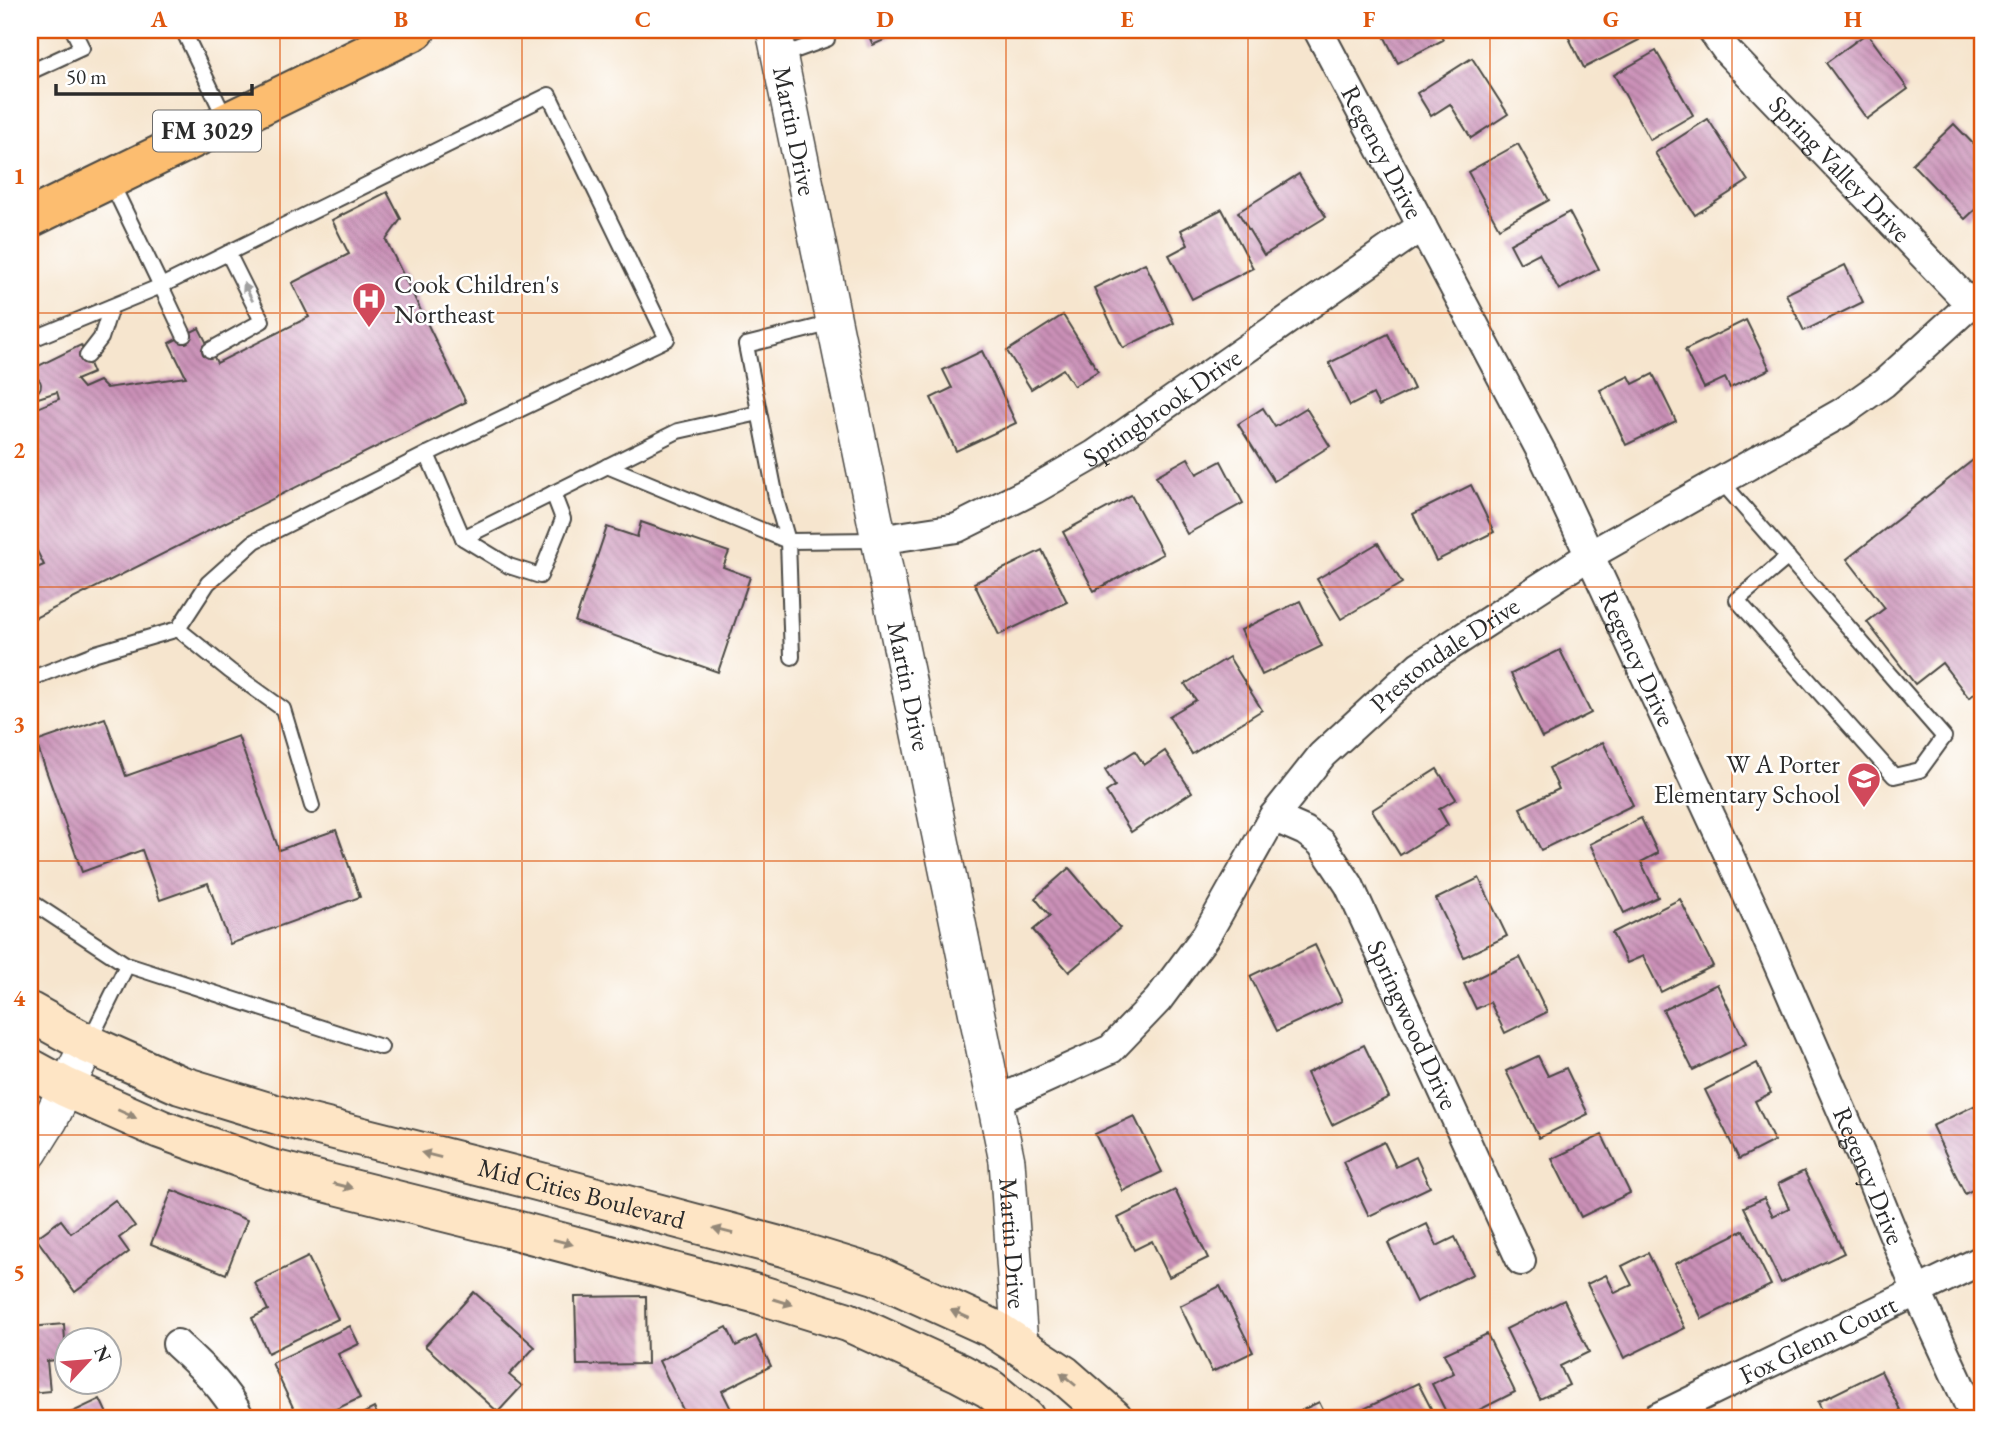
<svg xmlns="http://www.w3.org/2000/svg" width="2012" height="1448" viewBox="0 0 2012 1448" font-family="'EB Garamond',serif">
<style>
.building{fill:url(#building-back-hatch)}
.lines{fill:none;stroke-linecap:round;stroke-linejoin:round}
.service-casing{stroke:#494743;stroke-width:18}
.minor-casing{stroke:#494743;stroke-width:32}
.tertiary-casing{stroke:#494743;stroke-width:38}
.secondary-casing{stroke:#494743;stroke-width:42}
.primary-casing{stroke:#494743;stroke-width:42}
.service{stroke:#fff;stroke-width:14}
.minor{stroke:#fff;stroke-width:28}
.tertiary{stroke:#fff;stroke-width:35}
.secondary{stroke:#fee5c5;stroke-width:38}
.primary{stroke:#fcbd6f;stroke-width:38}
.oneway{fill:#a0a0a0}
.oneway2{fill:#948878}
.grid{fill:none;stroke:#df570e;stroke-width:2;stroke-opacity:0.55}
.labels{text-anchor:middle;stroke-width:5;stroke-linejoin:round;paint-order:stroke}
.shield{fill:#fff;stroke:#6b6b6b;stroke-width:2}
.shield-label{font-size:24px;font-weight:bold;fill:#2b2b2b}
.street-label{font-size:26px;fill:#2b2b2b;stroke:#fff}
.poi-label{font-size:26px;fill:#2b2b2b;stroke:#fff;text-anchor:start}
.neatline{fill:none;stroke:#df570e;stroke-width:2.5}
.grid-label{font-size:23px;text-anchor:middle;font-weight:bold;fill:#df570e}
</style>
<defs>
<pattern id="building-back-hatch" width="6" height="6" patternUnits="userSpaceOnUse" patternTransform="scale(1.75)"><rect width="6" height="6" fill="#ca90b7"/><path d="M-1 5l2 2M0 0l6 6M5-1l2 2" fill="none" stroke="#a47695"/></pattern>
</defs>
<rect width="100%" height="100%" fill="#fff"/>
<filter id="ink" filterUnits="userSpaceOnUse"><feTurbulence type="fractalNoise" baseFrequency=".0143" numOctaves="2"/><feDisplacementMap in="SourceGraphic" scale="14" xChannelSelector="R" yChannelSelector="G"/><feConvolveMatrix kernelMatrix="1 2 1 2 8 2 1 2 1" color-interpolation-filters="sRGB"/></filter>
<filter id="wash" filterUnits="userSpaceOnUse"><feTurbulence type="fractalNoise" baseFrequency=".00686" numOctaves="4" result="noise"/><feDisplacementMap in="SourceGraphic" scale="28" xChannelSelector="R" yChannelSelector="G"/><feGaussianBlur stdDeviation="1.57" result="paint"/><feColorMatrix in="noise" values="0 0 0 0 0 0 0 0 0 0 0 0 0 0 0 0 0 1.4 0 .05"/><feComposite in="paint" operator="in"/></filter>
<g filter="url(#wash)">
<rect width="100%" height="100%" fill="#f6e5ce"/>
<g id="blocks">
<g class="building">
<path d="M866,30h40l-33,15z"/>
<path d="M1381,30h57l5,10 -45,23z"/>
<path d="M1565,30h68l6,10 -55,28z"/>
<path d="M1867,33l41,56 -41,30 -41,-56z"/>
<path d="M1656,51l37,64 -43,25 -36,-65z"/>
<path d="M1472,58l36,56 -37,24 -21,-34 -19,12 -14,-23z"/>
<path d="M1708,119l40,62 -53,34 -40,-62z"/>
<path d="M1954,124l28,29v50l-17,16 -53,-55z"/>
<path d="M1518,144l31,56 -50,28 -31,-56z"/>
<path d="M1299,174l27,43 -62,38 -26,-43z"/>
<path d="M387,192l14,27 -15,21 80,162 -431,216 -5,-11v-36l14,-6 -14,-28v-126l29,-12 -2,-7 -19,6 -8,-21v-7l51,-25 12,28 -17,7 7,8 16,-7 7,7 80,-11 -17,-34 30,-15 18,35 92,-46 -17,-34 57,-29 -17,-34z"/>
<path d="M1222,209l31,59 -61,31 -23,-44 19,-10 -7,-15z"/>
<path d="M1569,212l30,57 -40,21 -20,-37 -19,10 -10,-19z"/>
<path d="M1145,263l29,60 -51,25 -29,-60z"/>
<path d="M1845,265l18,37 -59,29 -18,-37z"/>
<path d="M1063,315l35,56 -24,15 -11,-17 -32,20 -24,-38z"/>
<path d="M1746,320l24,49 -40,19 -5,-10 -21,10 -19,-38z"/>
<path d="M1388,334l26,55 -35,17 -6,-12 -23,12 -21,-43z"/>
<path d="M982,351l34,72 -60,28 -25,-53 21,-10 -9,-18z"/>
<path d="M1653,374l23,47 -50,24 -26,-55 29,-14 4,8z"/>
<path d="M1263,408l12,19 31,-19 24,38 -56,35 -36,-57z"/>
<path d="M1982,453v234l-13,11 -27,-35 -27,21 -48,-62 18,-14 -38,-49z"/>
<path d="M1188,458l9,16 24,-13 22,42 -56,31 -31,-58z"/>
<path d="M1471,485l23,47 -58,29 -23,-47z"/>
<path d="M1131,495l32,59 -69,37 -31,-59z"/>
<path d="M641,522l88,30 -6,15 27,10 -32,95 -143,-50 32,-95 30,10z"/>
<path d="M1378,543l24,40 -61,36 -24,-40z"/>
<path d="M1042,550l25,52 -68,33 -25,-52z"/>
<path d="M1300,601l22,45 -60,29 -21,-45z"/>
<path d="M1560,650l31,63 -49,25 -31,-64z"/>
<path d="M1229,657l33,53 -70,44 -23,-38 27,-16 -11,-16z"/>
<path d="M105,718l21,58 112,-40 41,114 57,-20 24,67 -130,47 -22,-61 -48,17 -18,-50 -60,22 -46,-130z"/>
<path d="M1603,742l30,63 -92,45 -21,-42 39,-19 -10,-21z"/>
<path d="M1135,751l9,14 21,-14 27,41 -61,40 -25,-40 9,-6 -10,-16z"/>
<path d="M1437,769l19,30 -17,10 9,16 -48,30 -28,-45z"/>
<path d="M1641,818l17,35 -17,9 17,35 -34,16 -34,-69z"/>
<path d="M1069,868l51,60 -51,44 -36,-42 17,-14 -15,-18z"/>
<path d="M1479,878l28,58 -43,21 -28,-58z"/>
<path d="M1680,899l33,67 -52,26 -18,-36 -16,7 -15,-30z"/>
<path d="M1315,945l27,56 -65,30 -27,-55z"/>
<path d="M1520,957l27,55 -42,21 -15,-31 -14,7 -12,-25z"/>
<path d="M1717,984l29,60 -53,26 -30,-60z"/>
<path d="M1364,1045l25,52 -57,28 -25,-52z"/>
<path d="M1538,1056l10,20 18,-8 22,46 -49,24 -33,-67z"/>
<path d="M1757,1063l14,30 -16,8 19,40 -35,18 -34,-69z"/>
<path d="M1982,1102v83l-17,9 -33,-68z"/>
<path d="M1134,1116l28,56 -39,19 -28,-57z"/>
<path d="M1602,1135l28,58 -49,24 -29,-58z"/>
<path d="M1384,1142l12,25 20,-10 14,30 -61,29 -26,-54z"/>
<path d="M1804,1171l40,82 -63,30 -37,-76 20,-9 9,18 16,-8 -11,-24z"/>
<path d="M172,1190l75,30 -21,54 -75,-30z"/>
<path d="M1175,1190l33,68 -39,19 -17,-36 -18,9 -16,-32z"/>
<path d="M115,1200l20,26 -16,12 10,14 -54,40 -39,-54 25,-18 10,13z"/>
<path d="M1427,1224l10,22 18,-9 18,37 -57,28 -28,-59z"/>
<path d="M1744,1230l27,55 -69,34 -27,-55z"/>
<path d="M1648,1253l37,75 -61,30 -37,-74 19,-9 9,18 17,-8 -10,-19z"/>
<path d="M308,1257l30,62 -70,34 -16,-35 16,-8 -13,-27z"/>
<path d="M1220,1286l33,66 -41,20 -32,-66z"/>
<path d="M474,1292l61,55 -26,28 13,11 -24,26 -73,-66z"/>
<path d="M646,1296l1,68 -70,1 -2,-68z"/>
<path d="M1564,1300l25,52 -29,14 9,19 -29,14 -34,-70z"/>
<path d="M64,1324l2,35 -19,2 3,30 -20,2v-66z"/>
<path d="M350,1326l9,18 -21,10 22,44 -43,20h-19l-26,-55z"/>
<path d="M727,1327l9,19 20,-10 15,30 -49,25 9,18 -19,9h-25l-28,-57z"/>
<path d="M1487,1334l28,58 -44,22 2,4h-24l-17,-34 22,-11 -10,-19z"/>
<path d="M1881,1371l23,47h-78l-8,-16z"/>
<path d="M1418,1383l18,35h-91z"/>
<path d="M100,1399l9,19h-49z"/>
<path d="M1319,1402l8,16h-31l-2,-4z"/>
<path d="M374,1408l5,10h-25z"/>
</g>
</g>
</g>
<g filter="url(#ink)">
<use href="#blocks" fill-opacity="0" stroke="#494743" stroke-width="2"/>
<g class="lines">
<g class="service-casing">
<g id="service">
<path d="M183,30l43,90"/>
<path d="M780,56l47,-17 1,-9"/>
<path d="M30,72l52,-24 -9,-18"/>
<path d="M110,180l51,106 388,-191 118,244 -240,115 36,84 215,-107 81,-18"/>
<path d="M30,340l131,-54 23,49"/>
<path d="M210,350l52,-29 -34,-68"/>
<path d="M87,356l14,-18 10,-31"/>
<path d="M30,384l3,1"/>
<path d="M607,466l181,75"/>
<path d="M1721,481l223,256 -24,33 -26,6 -157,-176 51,-43"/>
<path d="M463,538l46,28 31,10 23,-57 -10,-26"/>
<path d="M788,541l-11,-38 -31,-158 87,-22"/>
<path d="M178,629l30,-46 47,-42 172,-87"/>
<path d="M792,657l-4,-116 90,-1"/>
<path d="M30,679l66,-26 82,-24 52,42 53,38 29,97"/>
<path d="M30,901l97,64 -39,79"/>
<path d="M127,965l254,82"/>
</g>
</g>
<g class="minor-casing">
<g id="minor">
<path id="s1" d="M1318,30l225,425 215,463 109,251 50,123 58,126"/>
<path id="s2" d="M1712,30l15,21 244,254"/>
<path id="s3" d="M878,540l79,-12 78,-39 59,-34 328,-229"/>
<path id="s4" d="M1273,817l32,14 16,12 28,42 172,376"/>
<path id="s5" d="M994,1102l117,-53 47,-49 49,-66 66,-117 49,-62 97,-89 171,-111 253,-143 41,-29 98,-89"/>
<path d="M177,1344c24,22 49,45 63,74"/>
<path id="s6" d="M1656,1418l326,-158"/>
</g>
</g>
<g class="tertiary-casing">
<g id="tertiary">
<path id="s7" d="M774,30l233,1131 13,184"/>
<path d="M30,1152l20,-32 38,-76"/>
</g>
</g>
<g class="secondary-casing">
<g id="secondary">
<path id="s8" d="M30,1012l58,32 92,41 111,34 246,62 250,67 88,27 119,54 70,46 49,43"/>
<path d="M30,1068l35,19 95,42 108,39 236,59 257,68 87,27 112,51 30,16 35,29"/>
</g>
</g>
<g class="primary-casing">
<path id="primary" d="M30,218l386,-188"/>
</g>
<use href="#service" class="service"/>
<use href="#minor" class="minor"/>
<use href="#tertiary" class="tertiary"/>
<use href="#secondary" class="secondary"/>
<use href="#primary" class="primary"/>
</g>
<defs><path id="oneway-solid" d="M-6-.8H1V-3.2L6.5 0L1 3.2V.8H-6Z" transform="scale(1.75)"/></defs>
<use class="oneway" href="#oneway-solid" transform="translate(248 292) rotate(-117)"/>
<g class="oneway2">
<use href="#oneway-solid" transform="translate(127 1114) rotate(24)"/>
<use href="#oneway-solid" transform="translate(431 1155) rotate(-166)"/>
<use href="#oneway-solid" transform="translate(343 1186) rotate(14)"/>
<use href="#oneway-solid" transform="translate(723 1231) rotate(-165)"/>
<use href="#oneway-solid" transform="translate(563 1242) rotate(15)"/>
<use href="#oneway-solid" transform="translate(783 1302) rotate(17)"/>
<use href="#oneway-solid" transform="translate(960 1314) rotate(-156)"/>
<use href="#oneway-solid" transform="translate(1068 1379) rotate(-140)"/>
</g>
</g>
<path class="grid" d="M280,30v1388M522,30v1388M764,30v1388M1006,30v1388M1248,30v1388M1490,30v1388M1732,30v1388M30,313h1952M30,587h1952M30,861h1952M30,1135h1952"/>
<defs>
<g id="hospital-pin" transform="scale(1.75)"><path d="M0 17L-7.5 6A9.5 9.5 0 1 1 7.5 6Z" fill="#d1495b" stroke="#fff"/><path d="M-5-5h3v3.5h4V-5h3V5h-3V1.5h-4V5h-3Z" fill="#fff"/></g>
<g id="school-pin" transform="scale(1.75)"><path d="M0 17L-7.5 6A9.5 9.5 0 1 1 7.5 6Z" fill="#d1495b" stroke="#fff"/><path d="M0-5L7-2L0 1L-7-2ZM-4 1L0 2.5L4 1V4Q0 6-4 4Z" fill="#fff"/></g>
</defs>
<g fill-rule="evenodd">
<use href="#hospital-pin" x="369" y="299"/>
<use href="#school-pin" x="1864" y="779"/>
</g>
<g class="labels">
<rect class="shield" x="153" y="110.5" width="108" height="41" rx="5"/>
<g class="shield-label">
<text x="207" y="139">FM 3029</text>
</g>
<g class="street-label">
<text dy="9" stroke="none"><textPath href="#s7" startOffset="103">Martin Drive</textPath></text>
<text dy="9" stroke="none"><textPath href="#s1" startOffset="138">Regency Drive</textPath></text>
<text dy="9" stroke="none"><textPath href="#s2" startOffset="189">Spring Valley Drive</textPath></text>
<text dy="9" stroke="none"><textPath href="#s3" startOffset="318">Springbrook Drive</textPath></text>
<text dy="9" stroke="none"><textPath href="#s5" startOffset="651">Prestondale Drive</textPath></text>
<text dy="9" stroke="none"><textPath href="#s1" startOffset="705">Regency Drive</textPath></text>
<text dy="9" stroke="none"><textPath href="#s7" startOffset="670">Martin Drive</textPath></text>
<text dy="9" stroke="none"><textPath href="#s4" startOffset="259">Springwood Drive</textPath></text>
<text dy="9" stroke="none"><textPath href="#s1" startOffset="1272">Regency Drive</textPath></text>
<text dy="9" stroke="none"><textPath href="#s8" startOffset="583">Mid Cities Boulevard</textPath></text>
<text dy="9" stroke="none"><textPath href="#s7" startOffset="1237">Martin Drive</textPath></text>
<text dy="9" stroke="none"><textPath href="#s6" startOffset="180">Fox Glenn Court</textPath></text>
</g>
<g class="poi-label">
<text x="394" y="293">Cook Children's<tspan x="394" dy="30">Northeast</tspan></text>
<text x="1840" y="773" text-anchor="end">W A Porter<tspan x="1840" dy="30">Elementary School</tspan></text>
</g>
</g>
<rect width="2012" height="1448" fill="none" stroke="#fff" stroke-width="77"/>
<g transform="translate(88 1361) rotate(64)"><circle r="33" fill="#ffffff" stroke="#aaaaaa" stroke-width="2"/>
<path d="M0-5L12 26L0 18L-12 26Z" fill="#d1495b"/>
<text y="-10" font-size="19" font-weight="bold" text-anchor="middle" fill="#2b2b2b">N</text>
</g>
<path d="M56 84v10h196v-10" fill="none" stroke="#2b2b2b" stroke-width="3.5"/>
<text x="66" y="84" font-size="21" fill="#2b2b2b" stroke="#ffffff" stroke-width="5" paint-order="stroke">50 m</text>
<rect x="38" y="38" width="1936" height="1372" class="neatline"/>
<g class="grid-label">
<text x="159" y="27">A</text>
<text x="401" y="27">B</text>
<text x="643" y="27">C</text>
<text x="885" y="27">D</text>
<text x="1127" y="27">E</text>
<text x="1369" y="27">F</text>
<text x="1611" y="27">G</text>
<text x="1853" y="27">H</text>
<text x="19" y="184">1</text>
<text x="19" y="458">2</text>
<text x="19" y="732">3</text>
<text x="19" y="1006">4</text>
<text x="19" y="1280">5</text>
</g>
</svg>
